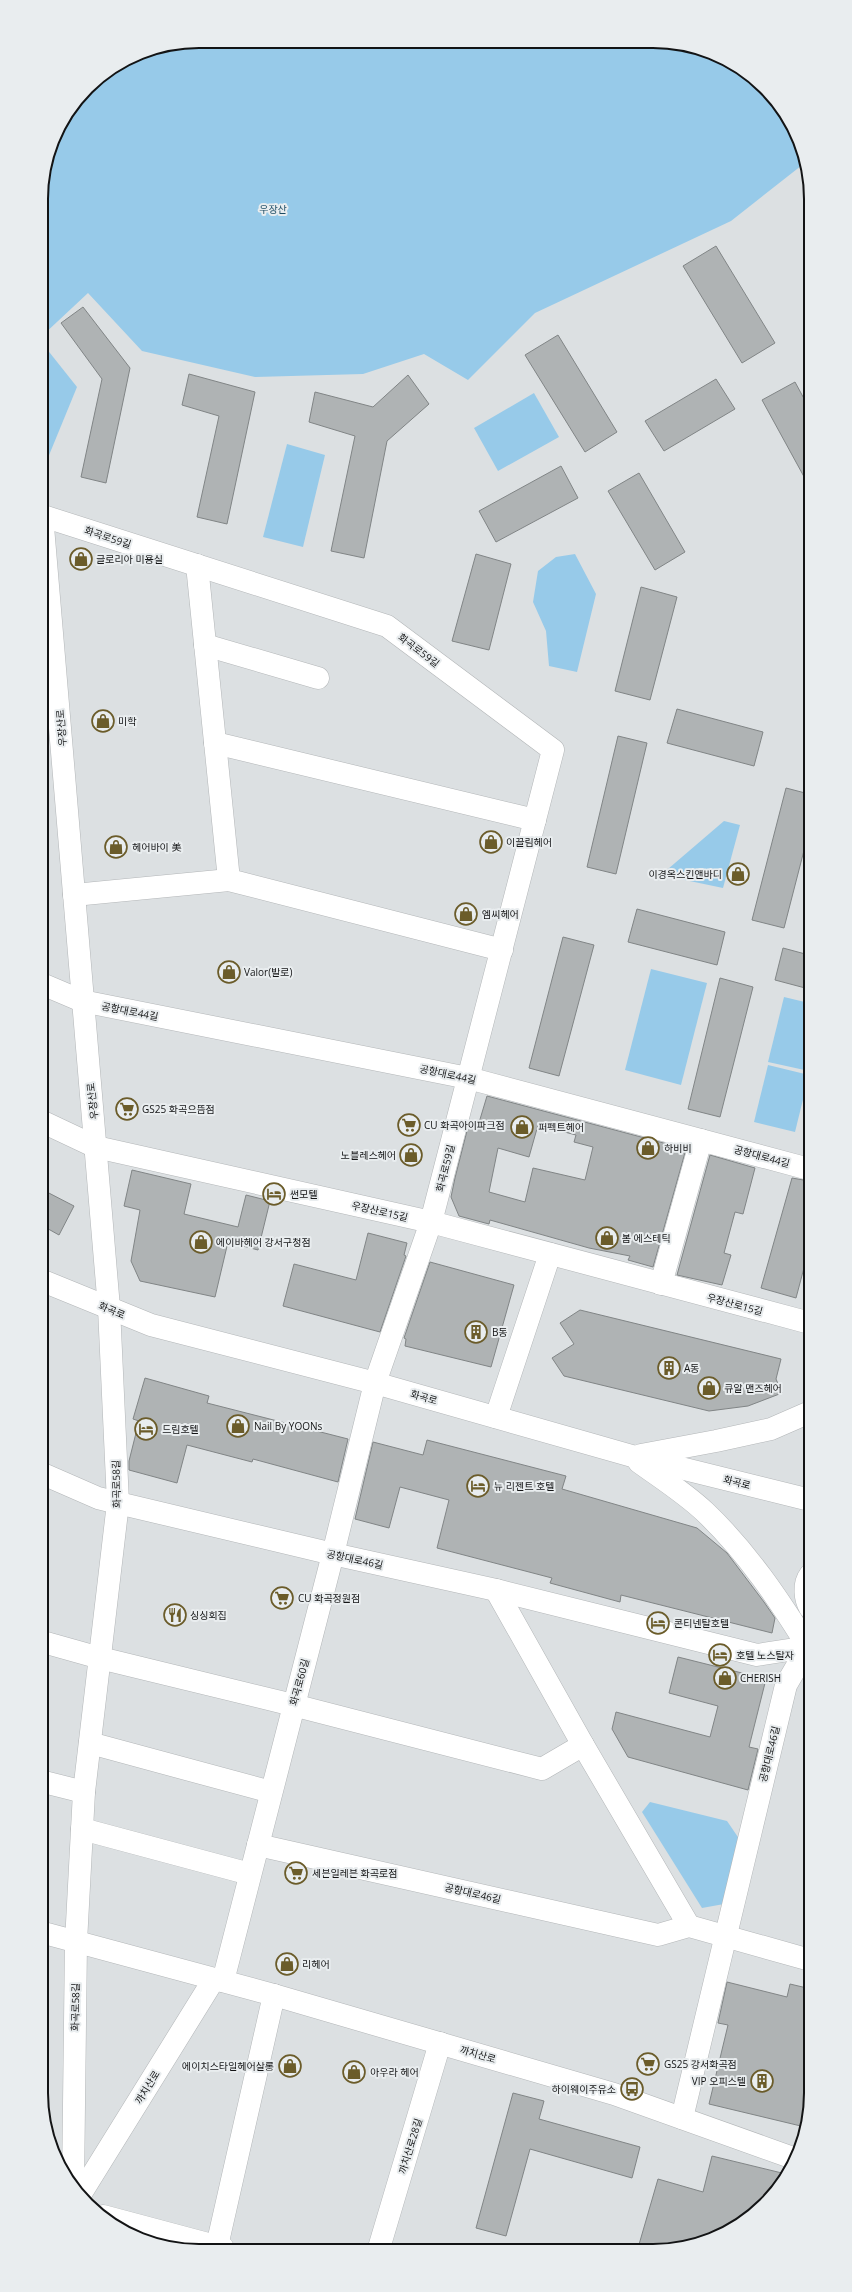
<svg xmlns="http://www.w3.org/2000/svg" width="852" height="2292" viewBox="0 0 852 2292" font-family="'Open Sans','Noto Sans KR',sans-serif">
<style>
.green{fill:#97cae9}
.building{fill:#afb3b4;stroke:#818586;fill-rule:evenodd}
.lines{fill:none;stroke-linecap:round;stroke-linejoin:round}
.minor-casing{stroke:#b3b6b8;stroke-width:23}
.major-casing{stroke:#b3b6b8;stroke-width:23}
.minor{stroke:#fff;stroke-width:22}
.major{stroke:#fff;stroke-width:22}
.labels{text-anchor:middle;stroke-width:4;stroke-linejoin:round;paint-order:stroke}
.park-label{font-size:10px;fill:#1c4b64;stroke:#e9edef}
.street-label{font-size:10px;fill:#131415;stroke:#e9edef}
.poi-label{font-size:10px;fill:#131415;stroke:#e9edef;text-anchor:start}
.rim{fill:none;stroke:#131415;stroke-width:2}
</style>
<rect width="100%" height="100%" fill="#dce0e2"/>
<g class="green">
<path d="M199,41l485,3 48,18 33,26 25,32 16,42 -75,59 -196,92 -67,67 -44,-26 -61,20 -108,3 -113,-26 -54,-58 -46,43 -1,-147 16,-60 38,-49 44,-27z"/>
<path d="M42,343l35,44 -32,78h-3z"/>
<path d="M534,393l25,44 -61,34 -24,-43z"/>
<path d="M287,444l38,11 -22,92 -40,-10z"/>
<path d="M575,554l21,40 -19,78 -28,-6 -3,-35 -13,-29 5,-31 18,-14z"/>
<path d="M724,821l16,4 -17,63 -62,-13z"/>
<path d="M651,969l56,14 -26,102 -56,-15z"/>
<path d="M784,997l25,6v68l-41,-9z"/>
<path d="M768,1065l41,10 -14,57 -41,-10z"/>
<path d="M650,1802l77,19 13,19 -16,64 -22,4 -60,-96z"/>
</g>
<g class="building">
<path d="M716,246l59,97 -33,20 -59,-97z"/>
<path d="M83,307l47,61 -24,115 -25,-6 21,-98 -41,-56z"/>
<path d="M558,335l59,97 -32,20 -60,-97z"/>
<path d="M189,374l66,18 -28,132 -30,-7 22,-101 -37,-11z"/>
<path d="M408,375l21,29 -42,37 -23,117 -33,-7 24,-115 -46,-14 6,-30 58,15z"/>
<path d="M716,379l19,30 -71,42 -19,-30z"/>
<path d="M795,382l13,24v78l-46,-84z"/>
<path d="M561,466l17,32 -82,44 -17,-31z"/>
<path d="M639,473l46,79 -30,18 -47,-79z"/>
<path d="M476,554l35,10 -22,86 -37,-9z"/>
<path d="M641,587l36,10 -27,103 -35,-9z"/>
<path d="M677,709l86,23 -9,34 -87,-23z"/>
<path d="M618,736l29,7 -31,131 -29,-7z"/>
<path d="M786,788l23,6v37l-25,97 -32,-8z"/>
<path d="M637,909l88,23 -8,33 -89,-23z"/>
<path d="M563,937l31,8 -35,131 -30,-8z"/>
<path d="M783,948l26,7v34l-34,-9z"/>
<path d="M720,978l33,9 -33,130 -32,-8z"/>
<path d="M487,1096l199,53 -33,118 -25,-7 2,-4 -41,-8 -99,-28 -1,4 -30,-8 -8,-19 4,-19 14,-55 9,3zM538,1125l38,10 -2,7 19,5 -8,33 -52,-12 -8,34 -36,-10 9,-44 31,9z"/>
<path d="M710,1155l45,13 -12,46 -8,-2 -11,41 7,2 -9,30 -45,-10z"/>
<path d="M132,1170l59,14 -7,30 54,13 8,-32 24,6 -12,49 -30,-8 -13,55 -75,-16 -9,-20 9,-51 -16,-4z"/>
<path d="M792,1178l17,3v68l-13,49 -35,-10z"/>
<path d="M43,1190l31,16 -15,29 -16,-9z"/>
<path d="M368,1233l39,10 -3,12 2,1 -26,76 -97,-26 11,-42 62,16z"/>
<path d="M430,1262l84,23 -23,82 -86,-21 1,-7 -2,-1z"/>
<path d="M580,1310l201,49 -5,20 6,14 -34,13 -39,5 -145,-35 -12,-18 22,-14 -14,-21z"/>
<path d="M145,1378l64,18 -2,7 141,36 -10,43 -85,-23 -1,3 -65,-17 -10,38 -48,-13v-9l10,-40 -6,-2z"/>
<path d="M427,1440l139,36 -4,13 135,39 30,25 37,49 11,16 -3,15 -151,-38 -1,7 -70,-19 2,-5 -115,-30 12,-48 -49,-13 -11,41 -34,-9 18,-77 50,13z"/>
<path d="M678,1657l88,22 -17,68 9,2 -10,41 -120,-33 -16,-28 4,-17 94,25 8,-31 -49,-13z"/>
<path d="M727,1982l60,15 3,-13 21,5v114l-6,24 -96,-23 19,-79 -10,-2z"/>
<path d="M513,2093l31,8 -5,18 101,28 -8,31 -102,-29 -24,87 -30,-8z"/>
<path d="M712,2156l74,18 -14,23 -40,33 -48,18h-46l20,-69 45,13z"/>
</g>
<g class="lines">
<g class="minor-casing">
<g id="minor">
<path d="M42,515l67,793 9,195 -34,289 -8,150 -3,244"/>
<path d="M42,518l1,-2 344,110 166,124 -122,472 -56,161 -42,171 -110,427"/>
<path d="M197,565l32,315 273,70"/>
<path d="M205,645l113,33"/>
<path d="M215,743l320,77"/>
<path d="M74,895l155,-15"/>
<path d="M42,984l40,17 386,77 341,91"/>
<path d="M43,1122l53,25 335,75 379,101"/>
<path d="M661,1284l40,-144"/>
<path d="M496,1417l54,-163"/>
<path d="M43,1474l55,24 20,5 215,51 163,36 261,65 51,-8"/>
<path d="M496,1590l87,155 106,181"/>
<path d="M43,1642l57,16 193,47 249,64 41,-24"/>
<path d="M90,1743l181,49"/>
<path d="M44,1782l40,10"/>
<path d="M82,1829l168,45"/>
<path d="M258,1845l400,90 31,-9 121,34"/>
<path d="M44,1933l230,62 340,99 182,65"/>
<path d="M682,2118l104,-433 22,-38"/>
<path d="M80,2195l134,-216"/>
<path d="M103,2216l120,32"/>
<path d="M217,2246l57,-251"/>
<path d="M379,2248l61,-205"/>
</g>
</g>
<g class="major-casing">
<g id="major">
<path d="M43,1281l108,44 224,58 257,73 178,44"/>
<path d="M641,1455l75,-14 55,-12 39,-17"/>
<path d="M639,1462c22,16 46,31 66,50 42,40 75,89 105,138"/>
<path d="M810,1575c-7,9 -5,24 0,33"/>
</g>
</g>
<use href="#minor" class="minor"/>
<use href="#major" class="major"/>
</g>
<defs>
<g id="shop-ring" transform="scale(1.15)"><circle r="9.5" fill="#e9edef" stroke="#6b5c2a" stroke-width="1.5"/><path d="M-5-2.5h2.3a2.7 3.5 0 0 1 5.4 0H5L5.5 6h-11ZM-1.5-2.5h3a1.5 2.3 0 0 0-3 0Z" fill="#6b5c2a"/></g>
<g id="supermarket-ring" transform="scale(1.15)"><circle r="9.5" fill="#e9edef" stroke="#6b5c2a" stroke-width="1.5"/><path d="M-6-5.5h2.5l.6 2H6L4.5 2H-2.5L-4.4-4H-6ZM-1.5 3.2a1.3 1.3 0 1 0 .1 0ZM3 3.2a1.3 1.3 0 1 0 .1 0Z" fill="#6b5c2a"/></g>
<g id="hotel-ring" transform="scale(1.15)"><circle r="9.5" fill="#e9edef" stroke="#6b5c2a" stroke-width="1.5"/><path d="M-6-4.5h1.5V1H6V5H4.5V3h-9V5H-6ZM-4 0a1.8 1.8 0 1 1 3.6 0ZM.5 0V-2.5h3Q6-2.5 6 0Z" fill="#6b5c2a"/></g>
<g id="building-ring" transform="scale(1.15)"><circle r="9.5" fill="#e9edef" stroke="#6b5c2a" stroke-width="1.5"/><path d="M-4-6H4V6H1V3H-1V6H-4ZM-2.5-4.3h1.7v1.8h-1.7ZM.8-4.3h1.7v1.8H.8ZM-2.5-1h1.7V.8h-1.7ZM.8-1h1.7V.8H.8Z" fill="#6b5c2a"/></g>
<g id="restaurant-ring" transform="scale(1.15)"><circle r="9.5" fill="#e9edef" stroke="#6b5c2a" stroke-width="1.5"/><path d="M-5-6h1v4h1v-4h1v4h1v-4h1v5L-1.5 .5V6h-2V.5L-5-1ZM5-6V6H3V1.5H1.5Q1.5-4 5-6Z" fill="#6b5c2a"/></g>
<g id="bus-ring" transform="scale(1.15)"><circle r="9.5" fill="#e9edef" stroke="#6b5c2a" stroke-width="1.5"/><path d="M-5-6H5V4H4V6H2V4H-2V6H-4V4H-5ZM-3.5-4V0h7V-4ZM-3.5 1.2v1.5H-2V1.2ZM2 1.2v1.5H3.5V1.2Z" fill="#6b5c2a"/></g>
</defs>
<g fill-rule="evenodd">
<use href="#shop-ring" x="81" y="559"/>
<use href="#shop-ring" x="103" y="721"/>
<use href="#shop-ring" x="491" y="842"/>
<use href="#shop-ring" x="116" y="847"/>
<use href="#shop-ring" x="738" y="874"/>
<use href="#shop-ring" x="466" y="914"/>
<use href="#shop-ring" x="229" y="972"/>
<use href="#supermarket-ring" x="127" y="1109"/>
<use href="#supermarket-ring" x="409" y="1125"/>
<use href="#shop-ring" x="522" y="1127"/>
<use href="#shop-ring" x="648" y="1148"/>
<use href="#shop-ring" x="411" y="1155"/>
<use href="#hotel-ring" x="274" y="1194"/>
<use href="#shop-ring" x="607" y="1238"/>
<use href="#shop-ring" x="201" y="1242"/>
<use href="#building-ring" x="476" y="1332"/>
<use href="#building-ring" x="669" y="1368"/>
<use href="#shop-ring" x="709" y="1388"/>
<use href="#shop-ring" x="238" y="1426"/>
<use href="#hotel-ring" x="146" y="1429"/>
<use href="#hotel-ring" x="478" y="1486"/>
<use href="#supermarket-ring" x="282" y="1598"/>
<use href="#restaurant-ring" x="175" y="1615"/>
<use href="#hotel-ring" x="658" y="1623"/>
<use href="#hotel-ring" x="720" y="1655"/>
<use href="#shop-ring" x="725" y="1678"/>
<use href="#supermarket-ring" x="296" y="1873"/>
<use href="#shop-ring" x="287" y="1964"/>
<use href="#supermarket-ring" x="648" y="2064"/>
<use href="#shop-ring" x="290" y="2066"/>
<use href="#shop-ring" x="354" y="2072"/>
<use href="#building-ring" x="762" y="2081"/>
<use href="#bus-ring" x="632" y="2089"/>
</g>
<g class="labels">
<g class="park-label">
<text x="273" y="213">우장산</text>
</g>
<g class="street-label">
<text transform="translate(108 537) rotate(18)" y="4">화곡로59길</text>
<text transform="translate(419 650) rotate(37)" y="4">화곡로59길</text>
<text transform="translate(61 728) rotate(-94)" y="4">우장산로</text>
<text transform="translate(130 1011) rotate(11)" y="4">공항대로44길</text>
<text transform="translate(448 1074) rotate(12)" y="4">공항대로44길</text>
<text transform="translate(92 1101) rotate(-96)" y="4">우장산로</text>
<text transform="translate(762 1156) rotate(15)" y="4">공항대로44길</text>
<text transform="translate(445 1168) rotate(-76)" y="4">화곡로59길</text>
<text transform="translate(380 1211) rotate(13)" y="4">우장산로15길</text>
<text transform="translate(735 1304) rotate(15)" y="4">우장산로15길</text>
<text transform="translate(112 1310) rotate(22)" y="4">화곡로</text>
<text transform="translate(424 1397) rotate(16)" y="4">화곡로</text>
<text transform="translate(737 1482) rotate(14)" y="4">화곡로</text>
<text transform="translate(116 1484) rotate(-91)" y="4">화곡로58길</text>
<text transform="translate(355 1559) rotate(12)" y="4">공항대로46길</text>
<text transform="translate(299 1682) rotate(-75)" y="4">화곡로60길</text>
<text transform="translate(769 1754) rotate(-76)" y="4">공항대로46길</text>
<text transform="translate(473 1893) rotate(13)" y="4">공항대로46길</text>
<text transform="translate(75 2007) rotate(-89)" y="4">화곡로58길</text>
<text transform="translate(478 2054) rotate(16)" y="4">까치산로</text>
<text transform="translate(147 2087) rotate(-58)" y="4">까치산로</text>
<text transform="translate(410 2146) rotate(-73)" y="4">까치산로28길</text>
</g>
<g class="poi-label">
<text x="96" y="563">글로리아 미용실</text>
<text x="118" y="725">미학</text>
<text x="506" y="846">이끌림헤어</text>
<text x="132" y="851">헤어바이 美</text>
<text x="722" y="878" text-anchor="end">이경옥스킨앤바디</text>
<text x="482" y="918">엠씨헤어</text>
<text x="244" y="976">Valor(발로)</text>
<text x="142" y="1113">GS25 화곡으뜸점</text>
<text x="424" y="1129">CU 화곡아이파크점</text>
<text x="538" y="1131">퍼펙트헤어</text>
<text x="664" y="1152">하비비</text>
<text x="396" y="1159" text-anchor="end">노블레스헤어</text>
<text x="290" y="1198">썬모텔</text>
<text x="622" y="1242">봄 에스테틱</text>
<text x="216" y="1246">에이바헤어 강서구청점</text>
<text x="492" y="1336">B동</text>
<text x="684" y="1372">A동</text>
<text x="724" y="1392">큐알 맨즈헤어</text>
<text x="254" y="1430">Nail By YOONs</text>
<text x="162" y="1433">드림호텔</text>
<text x="494" y="1490">뉴 리젠트 호텔</text>
<text x="298" y="1602">CU 화곡정원점</text>
<text x="190" y="1619">싱싱회집</text>
<text x="674" y="1627">콘티넨탈호텔</text>
<text x="736" y="1659">호텔 노스탈자</text>
<text x="740" y="1682">CHERISH</text>
<text x="312" y="1877">세븐일레븐 화곡로점</text>
<text x="302" y="1968">리헤어</text>
<text x="664" y="2068">GS25 강서화곡점</text>
<text x="274" y="2070" text-anchor="end">에이치스타일헤어살롱</text>
<text x="370" y="2076">아우라 헤어</text>
<text x="746" y="2085" text-anchor="end">VIP 오피스텔</text>
<text x="616" y="2093" text-anchor="end">하이웨이주유소</text>
</g>
</g>
<path d="M0 0H852V2292H0ZM199 48H653A151 151 0 0 1 804 199V2093A151 151 0 0 1 653 2244H199A151 151 0 0 1 48 2093V199A151 151 0 0 1 199 48Z" fill="#e9edef" fill-rule="evenodd"/>
<path class="rim" d="M199 48H653A151 151 0 0 1 804 199V2093A151 151 0 0 1 653 2244H199A151 151 0 0 1 48 2093V199A151 151 0 0 1 199 48Z"/>
</svg>
